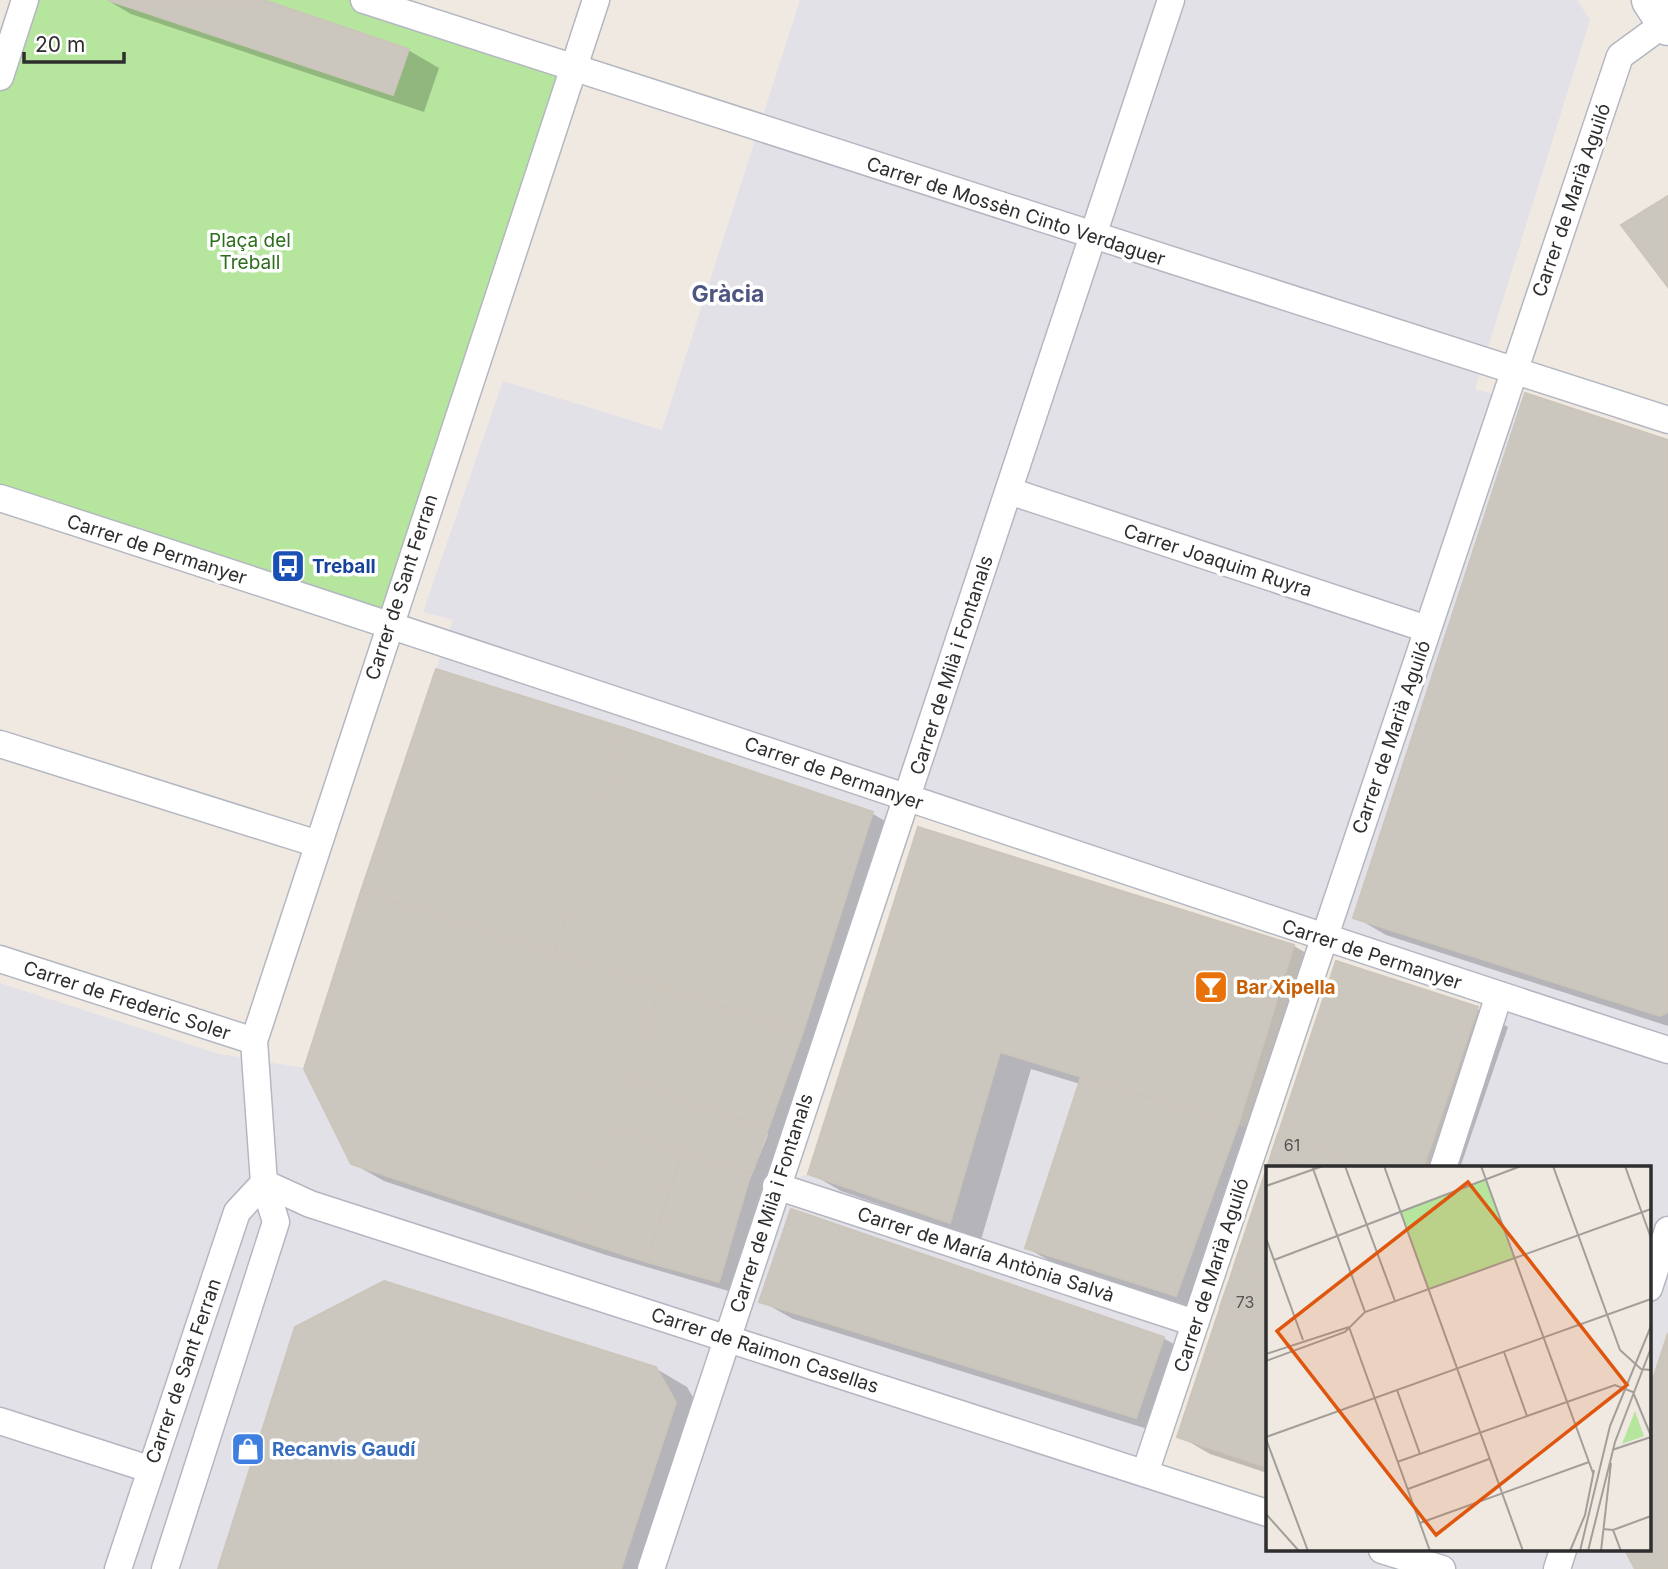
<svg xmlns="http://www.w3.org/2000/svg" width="1668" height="1569" viewBox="0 0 1668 1569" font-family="Inter,sans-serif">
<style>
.industrial{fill:#e3e1e8;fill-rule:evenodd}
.green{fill:#b6e59e}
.shadow{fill:#0003;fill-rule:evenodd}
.building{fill:#cbc7bf;stroke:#cbc5ba;stroke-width:2}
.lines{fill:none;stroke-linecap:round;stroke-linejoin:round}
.street-casing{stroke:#b4b7c1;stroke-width:29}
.secondary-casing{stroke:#b4b7c1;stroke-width:41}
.street{stroke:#fff;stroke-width:26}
.secondary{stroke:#fff;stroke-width:38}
.labels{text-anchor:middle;stroke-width:7;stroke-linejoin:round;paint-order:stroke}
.number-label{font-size:16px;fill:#555452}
.street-label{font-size:19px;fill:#2e2e2e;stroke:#fff}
.park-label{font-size:19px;fill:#2c6e1b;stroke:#fff}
.transit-label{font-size:19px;font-weight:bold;fill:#164399;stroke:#fff;text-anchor:start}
.food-label{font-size:19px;font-weight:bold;fill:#c56008;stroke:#fff;text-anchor:start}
.shop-label{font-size:19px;font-weight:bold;fill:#366cbe;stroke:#fff;text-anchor:start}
.quarter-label{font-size:23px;font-weight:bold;fill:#4d5680;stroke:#fff}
.inset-road{fill:none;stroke:#a29e99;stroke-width:2}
.view{fill:#df570e;fill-opacity:0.15;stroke:#df570e;stroke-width:3.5}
.inset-edge{fill:none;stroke:#2e2e2e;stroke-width:3.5}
</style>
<rect width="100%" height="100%" fill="#efe9e1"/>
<path class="industrial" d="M800,0h777l13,20 -115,369 193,55v1125h-1668v-586l219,71 85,14 57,-177 92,-271 -30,-8 80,-231 159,49zM908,798l591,198 -56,172h206v382h-382v-37l-122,-40 114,-341 -259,-80 -50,171 -142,-49 -30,11z"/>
<path class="green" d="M25,0h339l210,69 -185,554 -389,-125v-421z"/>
<g class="shadow">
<path d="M107,0h152l149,50 31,18 -15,44 -293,-98z"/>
<path d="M1668,442v584l-282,-91 -31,-18z"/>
<path d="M627,730l246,84 31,18 -162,463 -136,-40 -222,-74 -32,-18zM764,1134h4l-19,48 -3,-1z"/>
<path d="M919,829l375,117 31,18 -117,349 -149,-47 -32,-18 53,-164 -49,-15 -50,171 -140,-49 -31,-18z"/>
<path d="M1338,963l139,46 31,18 -48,141h-191z"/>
<path d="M1267,1173v300l-57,-19 -31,-18z"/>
<path d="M761,1301l402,37 32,18 -28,79 -374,-116z"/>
<path d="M1668,1339v230h-31l-10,-19h22v-154z"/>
<path d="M655,1368l32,19 20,34 -49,148h-438z"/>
</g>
<g class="building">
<path d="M108,0h156l145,49 -16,46z"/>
<path d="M1668,196v91l-47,-62z"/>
<path d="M1525,393l143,47v572l-8,4 -307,-98z"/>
<path d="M436,669l191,60 -73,224 -193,-62z"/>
<path d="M627,729l246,83 -70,220 -249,-79z"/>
<path d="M918,827l376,118 -56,180 -238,-73 -50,171 -142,-49z"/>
<path d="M361,891l299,96 -85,252 -224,-75 -47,-95z"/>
<path d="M1336,961l142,46 -55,161h-156v299l-90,-30z"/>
<path d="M660,987l143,45 -35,97 -140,-49z"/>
<path d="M1081,1077l157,48 -62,171 -151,-48z"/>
<path d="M628,1080l140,49 -16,44 -141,-44z"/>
<path d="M611,1129l72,22 -36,111 -72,-23z"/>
<path d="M1278,1134l72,25 -4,9h-36l-39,-12z"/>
<path d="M683,1151l68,22 -32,109 -72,-20z"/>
<path d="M791,1209l373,128 -28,81 -377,-116z"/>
<path d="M1243,1240l24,9v28l-33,-11z"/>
<path d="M384,1281l272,86 20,35 -55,167h-403l77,-242z"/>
<path d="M1228,1284l39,13v25l-47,-15z"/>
<path d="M1668,1333v236h-33l-10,-19h24v-159z"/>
</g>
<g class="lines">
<g class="street-casing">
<g id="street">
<path d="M364,0l1304,420"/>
<path d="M0,77l25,-77"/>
<path d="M1009,491l418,138"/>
<path d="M0,498c558,179 1111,371 1668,552"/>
<path d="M0,744l318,100"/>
<path d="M0,959l254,82"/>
<path d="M1443,1168l56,-173"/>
<path d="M264,1183l46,21 957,309"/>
<path d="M776,1186l419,137"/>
<path d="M1649,1288l19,-58"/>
<path d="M0,1421l149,48"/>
<path d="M1145,1473l475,-1417 48,-35"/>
<path d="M1382,1550l60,19"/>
<path d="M118,1569l119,-357 27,-29"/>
<path d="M165,1569l111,-347 -12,-39 -10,-142 342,-1041"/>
<path d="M651,1569l520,-1569"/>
<path d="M1557,1569l6,-19"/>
</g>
</g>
<g class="secondary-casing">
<path id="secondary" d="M1651,0l17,26"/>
</g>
<use href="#street" class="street"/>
<use href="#secondary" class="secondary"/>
</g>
<defs>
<g id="bus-square" transform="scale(1.75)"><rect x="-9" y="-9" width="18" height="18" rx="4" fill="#1a4fb4" stroke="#fff"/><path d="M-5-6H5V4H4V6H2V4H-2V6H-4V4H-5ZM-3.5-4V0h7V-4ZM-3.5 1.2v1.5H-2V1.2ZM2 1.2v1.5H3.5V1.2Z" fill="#fff"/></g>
<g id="bar-square" transform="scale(1.75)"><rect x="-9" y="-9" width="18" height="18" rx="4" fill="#e8710a" stroke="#fff"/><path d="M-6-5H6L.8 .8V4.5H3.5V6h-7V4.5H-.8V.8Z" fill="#fff"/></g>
<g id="shop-square" transform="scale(1.75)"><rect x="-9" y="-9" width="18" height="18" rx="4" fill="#3f7fe0" stroke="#fff"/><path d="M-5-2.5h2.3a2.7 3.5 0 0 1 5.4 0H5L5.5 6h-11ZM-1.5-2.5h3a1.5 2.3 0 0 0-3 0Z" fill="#fff"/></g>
</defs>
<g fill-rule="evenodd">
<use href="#bus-square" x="288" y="566"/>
<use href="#bar-square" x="1211" y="987"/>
<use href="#shop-square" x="248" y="1449"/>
</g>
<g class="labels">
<g class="number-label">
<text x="1292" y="1151">61</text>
<text x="1245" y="1308">73</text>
</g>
<g class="street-label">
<text transform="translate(1571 200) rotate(-71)" y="7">Carrer de Marià Aguiló</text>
<text transform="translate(1016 211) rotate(18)" y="7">Carrer de Mossèn Cinto Verdaguer</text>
<text transform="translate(157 549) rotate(18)" y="7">Carrer de Permanyer</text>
<text transform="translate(1218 560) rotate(18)" y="7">Carrer Joaquim Ruyra</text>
<text transform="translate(401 587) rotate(-72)" y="7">Carrer de Sant Ferran</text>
<text transform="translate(951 665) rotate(-72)" y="7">Carrer de Milà i Fontanals</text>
<text transform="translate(1391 737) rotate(-71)" y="7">Carrer de Marià Aguiló</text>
<text transform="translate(834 773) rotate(19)" y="7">Carrer de Permanyer</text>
<text transform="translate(1372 954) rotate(18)" y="7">Carrer de Permanyer</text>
<text transform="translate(127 1000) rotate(18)" y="7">Carrer de Frederic Soler</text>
<text transform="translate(771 1203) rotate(-72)" y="7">Carrer de Milà i Fontanals</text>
<text transform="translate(986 1254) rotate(18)" y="7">Carrer de María Antònia Salvà</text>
<text transform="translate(1211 1275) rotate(-72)" y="7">Carrer de Marià Aguiló</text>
<text transform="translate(765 1350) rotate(18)" y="7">Carrer de Raimon Casellas</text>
<text transform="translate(183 1371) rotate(-71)" y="7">Carrer de Sant Ferran</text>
</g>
<g class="park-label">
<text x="250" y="247">Plaça del<tspan x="250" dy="22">Treball</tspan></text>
</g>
<g class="transit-label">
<text x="312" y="573">Treball</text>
</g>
<g class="food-label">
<text x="1236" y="994">Bar Xipella</text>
</g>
<g class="shop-label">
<text x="272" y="1456">Recanvis Gaudí</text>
</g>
<g class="quarter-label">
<text x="728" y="302">Gràcia</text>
</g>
</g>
<g transform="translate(1266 1166)">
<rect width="385" height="385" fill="#efe9e1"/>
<path d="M220,14l28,79 -85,30 -29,-78zM369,245l9,25 -22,8z" fill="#b6e59e"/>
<path class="inset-road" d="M46,0l53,146M79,0l50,135M118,0l139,385M215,0l112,307M287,0l67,184 21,19 10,1M359,0l26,72M0,20l57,-20M0,72l37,102M8,94l247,-94M83,161l81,224M238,186l23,64M0,188l83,-27M0,195l79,-29 20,-20 286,-103M131,224l23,64M0,271l385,-138M0,273l42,112M346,284l39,-13M131,296l218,-77 18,7 18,44M142,323l81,-30M0,348l33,37M154,357l169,-61M337,363l10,1 8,21M347,364l38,-14M304,385l15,-36 9,-45M314,385l30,-125 41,-100M322,385l27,-109 36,-94M335,385l10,-88"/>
<path class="view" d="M202,16l159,203 -191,150 -159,-204z"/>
<rect width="385" height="385" class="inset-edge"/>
</g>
<path d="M24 52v10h100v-10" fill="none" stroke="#2e2e2e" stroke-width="3.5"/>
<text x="35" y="52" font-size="21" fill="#2e2e2e" stroke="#ffffff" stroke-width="5" paint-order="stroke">20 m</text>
</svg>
